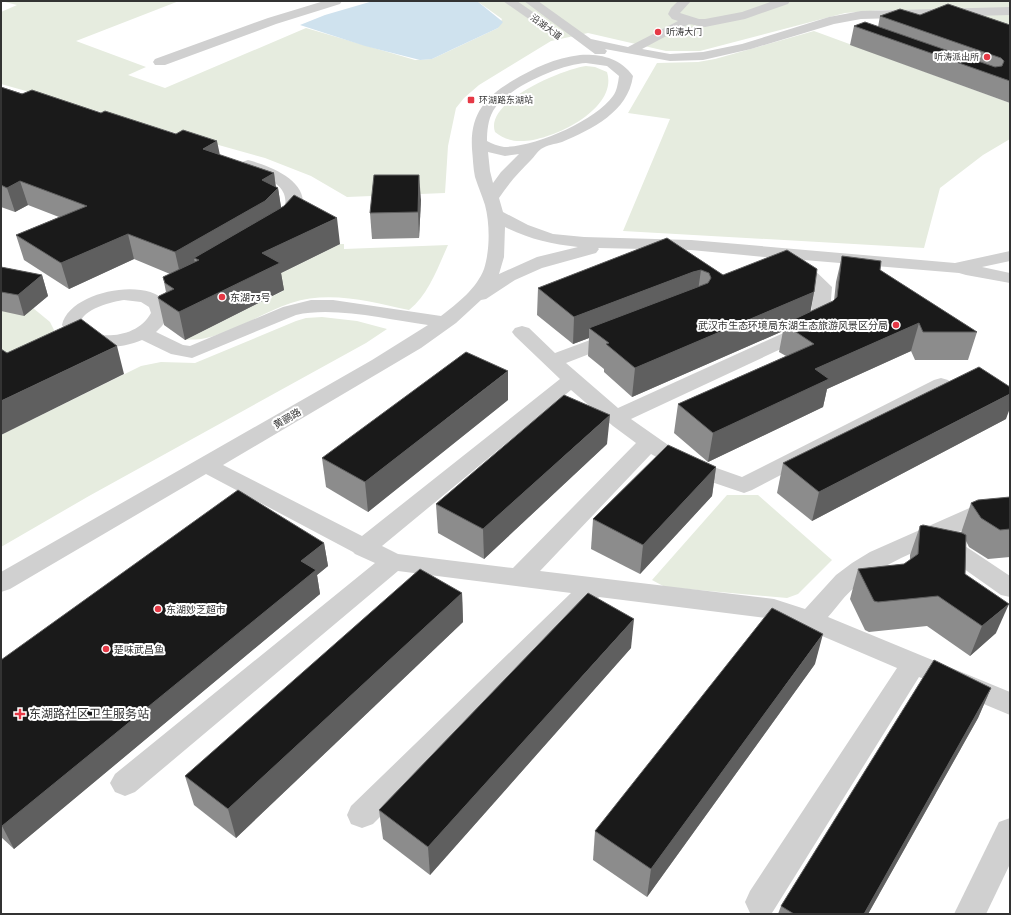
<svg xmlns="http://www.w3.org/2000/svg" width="1011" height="915" viewBox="0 0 1011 915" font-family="Signika,'Noto Sans SC',sans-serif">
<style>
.green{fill:#e6ecdf}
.water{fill:#cfe2ee}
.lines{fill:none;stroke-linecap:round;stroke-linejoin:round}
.minor{fill:#d0d0d0;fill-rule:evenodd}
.wall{fill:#8c8c8c}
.shaded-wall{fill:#5f5f5f}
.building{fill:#1a1a1a;stroke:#5f5f5f}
.poi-dot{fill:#e63946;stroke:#fff;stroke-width:1.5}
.labels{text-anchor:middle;stroke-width:4;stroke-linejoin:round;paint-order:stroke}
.far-street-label{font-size:9px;fill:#333;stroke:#fff}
.far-poi-label{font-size:9px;fill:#333;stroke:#fff;text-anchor:start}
.poi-label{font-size:10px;fill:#333;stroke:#fff;text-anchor:start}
.street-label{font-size:10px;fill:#333;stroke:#fff}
.near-poi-label{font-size:12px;fill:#333;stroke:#fff;text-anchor:start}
</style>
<rect width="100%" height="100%" fill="#fff"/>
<g class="green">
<path d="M1,1h178l-103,40 70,26 -18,8 37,13 141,-60 109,32 17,-1 66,-31 4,-9 -25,-18h533v31l-67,-22h-60l-38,3 -145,38h-34l-78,-18 -37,8 -72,44 -15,13 -8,10 -8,38 -3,47 -98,4 -36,-21 -46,-18 -264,-74v-72l16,-7z"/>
<path d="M814,31l196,72v36l-27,16 -43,33 -16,60 -301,-17 47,-112 -42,-6 29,-50 41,-1 17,-3z"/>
<path d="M586,66l9,1 12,5c12,37 -57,70 -87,69 -9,0 -18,-3 -25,-9 -11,-31 69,-63 91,-66z"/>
<path d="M340,244h4v5l104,-4c-10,22 -19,49 -39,65 -38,-8 -79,-20 -118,-7 -27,9 -57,29 -85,35 -6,2 -14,1 -21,2l98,-49 -16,-11z"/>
<path d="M33,308l17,14 4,8 -1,4 -52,27v-50z"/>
<path d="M322,317l35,4 30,8 -21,14 -277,153 -88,51v-112l140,-69 20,-4 34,1 101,-42 10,-3z"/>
<path d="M727,495h31l74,65 -34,34 -11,4 -122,-11 -13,-7z"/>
</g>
<path class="water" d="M373,1h104l26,21 -5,6 -45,21 -21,10 -12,1 -55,-14 -65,-21 25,-10z"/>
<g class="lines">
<g class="minor">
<path d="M324,1h18l-2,3 -64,20 -111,41h-10l-2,-3 2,-3 113,-41z"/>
<path d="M503,1h14l29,20 -2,3h-8z"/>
<path d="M524,1h14l53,38 37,8 50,-26 -6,-2 -4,-5 3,-6 7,-7h13l-11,12 19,6h6l37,-7 31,-11h17l-2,3 -43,15 -40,8 -16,-3 -47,25 28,5 33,-2 39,-8 87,-27 32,-6 149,-4v8l-149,4 -27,5 -83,25 -48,11 -33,1 -65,-12 2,2 -2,3h-10z"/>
<path d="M580,55c21,-1 40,3 53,21 -5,36 -41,53 -71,66 -7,2 -15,3 -21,7 -4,3 -7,8 -10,11 -12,12 -23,24 -32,38l4,14 25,13 25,9 31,3 107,3 264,23 55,-12v10l-28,6 28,6v10l-44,-8 -7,-2 -155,-13 28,27 -3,37 -3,4 -195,91 40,28 23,13 48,17 192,-97 7,-2 7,2 3,4 -3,4 -196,102 -8,3 -59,-20 -34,-19 -111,117 234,28 31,10 31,-34 16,-12 18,-11 104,-46 8,-2 8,2 4,6 -4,6 -40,18 60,40v21l-9,-2 -68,-48 -2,-3c-27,13 -53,23 -76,43 -10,8 -18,20 -27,30l182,75v23l-91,-38 -147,236 -3,1 -19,-1 -5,-11 5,-11 147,-223 -96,-41 -27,-8 -175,-22 -226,227 -11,4 -11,-4 -4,-9 4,-9 220,-213 -173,-22 -263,221 -10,4 -10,-4 -5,-9 5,-9 260,-211 -20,-9 -2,-2 -147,-78 -196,115 -9,3v-20l371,-212 56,-35c-39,-5 -93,-19 -132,-10l-104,43 -21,-4 -29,-14c-18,8 -57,13 -73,-2 -4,-4 -5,-9 -7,-13 7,-33 82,-48 103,-24 3,3 3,8 5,12l-8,13 -6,6 27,13 7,1 93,-39 28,-7h22l108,16c16,-12 36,-28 43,-47 6,-19 6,-45 1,-64 -3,-9 -7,-19 -10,-28 -2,-9 -2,-19 -3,-28 -2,-34 12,-51 40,-68 22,-13 43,-23 68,-26zM586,63l21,3 12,10c-1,7 -2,15 -6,20 -18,25 -78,51 -109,51 -6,-1 -12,-3 -17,-6 0,-10 1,-21 6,-30 13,-23 68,-47 93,-48zM488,152l17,4 14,-2 -18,18 -8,11 -3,-12zM505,227c24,12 46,17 73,20l-41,10 -38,17 5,-17zM598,248l93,2 95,9 -1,1 3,4 26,24 -4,33 -192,87 -52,-45 57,-22 3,-4 -3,-4 -7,-2 -7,2 -54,20 -26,-25 -7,-2 -7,2 -3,4 3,4 45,43 -198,157 -139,-71 198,-117 35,-25 25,-23 5,-1 29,-19 27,-12 54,-15 3,-4zM124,300l17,2 8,5 2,6c-10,18 -31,24 -51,22 -5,0 -13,0 -17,-5 -13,-18 31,-29 41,-30zM571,390l42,36 23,17 -123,125 -115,-14 -16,-8z"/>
<path d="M248,160c19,5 54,18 55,41 1,9 -6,18 -11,26l-6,1 -6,-1 -2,-4c21,-35 -6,-44 -36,-55l-2,-3 2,-3z"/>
<path d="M1010,818v46l-24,50h-32l45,-92z"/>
</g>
</g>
<g class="wall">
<path d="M920,15l90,10v78l-160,-58 4,-19 24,1 2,-11z"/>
<path d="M1,87l219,68 54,18 2,14 2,1 3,20 59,36 -59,29 3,17 -99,50 -21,-15 -6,-27 8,-6 -3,-15 7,-3 -36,-15 -65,30 -45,-29 -8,-25 43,-18 -31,-12 -13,7 -14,-5z"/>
<path d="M421,200l-2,38 -47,1 -2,-26z"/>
<path d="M667,238l56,37 91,17 -4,20 24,-11 2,-19 6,-26 38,14 97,62 -9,28h-53l-4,-9 -84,38 -4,18 -115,55 -34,-29 4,-29 108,-48 -7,-4 4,-21 -151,66 -28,-25v-3l-16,-13 1,-18 -16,6 -36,-29 1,-27z"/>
<path d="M1,267l41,8 6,21 -24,20 -23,-5z"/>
<path d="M508,400l-140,112 -42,-25 -4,-29z"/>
<path d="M1006,419l-194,102 -35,-28 6,-30z"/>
<path d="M607,444l-123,115 -46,-26 -2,-29z"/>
<path d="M716,467l-4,29 -72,78 -49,-25 2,-30z"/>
<path d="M1010,497v60l-22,2 -19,-12 -3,-6 -1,33 31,59 -26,23 -43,-30 -58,6 -4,-2 -15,-31 8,-30 46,-5 6,-4v-5l10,-29 41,7 10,-30z"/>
<path d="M324,543l4,23 -11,9 3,19 -306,255 -13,-12v-177z"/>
<path d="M462,593l1,29 -227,216 -42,-33 -9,-29z"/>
<path d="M631,648l-201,227 -47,-36 -4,-29z"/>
<path d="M815,664l-168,233 -54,-37 2,-29z"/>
<path d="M991,688l-13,30 -110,196h-90l3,-8z"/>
</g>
<g class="shaded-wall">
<path d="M217,141l5,24 -19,-16z"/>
<path d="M274,173l2,17 2,-2 4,25 -83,47 -5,-2 2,11 -15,9 -6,-26 87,-72z"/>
<path d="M419,175l2,25 -2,38 -1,-26z"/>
<path d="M20,181l8,24 -13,7 -8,-24z"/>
<path d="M337,218l3,26 -59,29 3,17 -99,50 -6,-28 83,-59z"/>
<path d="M128,234l6,25 -65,30 -8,-26z"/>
<path d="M701,270l-4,28 -108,30v10l-16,6 1,-27 119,-45z"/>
<path d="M42,275l6,21 -24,20 -6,-21z"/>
<path d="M814,292l-5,28 -25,4 -1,7 -151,66 3,-29z"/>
<path d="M919,323l-8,28 -84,38 -4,18 -115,55 5,-29 102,-64z"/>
<path d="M117,346l7,28 -123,61v-34z"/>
<path d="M508,371v29l-140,112 -3,-30z"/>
<path d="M1010,394v14l-4,11 -194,102 7,-29z"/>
<path d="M610,415l-3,29 -123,115 -1,-30z"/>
<path d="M716,467l-4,29 -72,78 3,-29z"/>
<path d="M324,543l4,23 -11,9 3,19 -306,255 -12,-23 299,-265z"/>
<path d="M462,593l1,29 -227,216 -8,-29z"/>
<path d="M1009,604l-13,29 -26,23 12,-30z"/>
<path d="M634,619l-3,29 -201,227 -2,-28z"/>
<path d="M823,634l-8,30 -168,233 4,-28z"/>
<path d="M991,688l-13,30 -110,196h-4z"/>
</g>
<g class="building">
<path d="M948,4l62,21v56l-156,-55 11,-4 130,45 7,-1 2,-5 -3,-3 -121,-42 20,-7 20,6z"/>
<path d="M1,87l21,7 10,-4 69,23 4,-2 71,23 7,-4 34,11 -14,8 71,24 -12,7 16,8 -13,13 -90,51 -47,-18 -67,29 -45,-28 71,-29 -67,-25 -13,7 -6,-3z"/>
<path d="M374,175h45l-1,37 -48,1z"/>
<path d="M294,195l43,23 -75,35 18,10 -101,49 -21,-14 1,-2 15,-7 -9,-6 -2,-6 36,-17 -5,-2 90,-52z"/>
<path d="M667,238l56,37 64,-25 30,19 -3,23 -179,76 -29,-24 3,-1 -20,-15 119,-45 3,-5 -2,-5 -8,-3 -8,2 -119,45 -36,-29z"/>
<path d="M842,256l39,5 -1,9 97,62h-54l-4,-9 -104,46 14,10 -116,54 -35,-29 136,-60 -30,-20 49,-23 4,-4z"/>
<path d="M1,267l41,8 -24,20 -17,-3z"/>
<path d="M81,319l36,27 -116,55v-52l6,4z"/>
<path d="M466,352l42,19 -143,111 -43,-24z"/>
<path d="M979,367l31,20v7l-191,98 -36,-29z"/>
<path d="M564,395l46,20 -127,114 -47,-25z"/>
<path d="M668,445l48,22 -73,78 -50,-26z"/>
<path d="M238,490l86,53 -23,18 15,9 -314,256 -1,-1v-165z"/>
<path d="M1010,497v32l-10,1 -19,-12 -10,-15 7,-3z"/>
<path d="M923,525l39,8 4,2 -1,39 44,30 -27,22 -44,-30 -60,6 -4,-1 -16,-32 46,-5 14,-10 2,-28z"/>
<path d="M420,569l42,24 -234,216 -43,-33z"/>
<path d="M588,593l46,26 -206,228 -49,-37z"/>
<path d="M772,608l51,26 -172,235 -56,-38z"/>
<path d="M934,660l57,28 -127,226h-70l-13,-8z"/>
</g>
<g class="poi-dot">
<circle cx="658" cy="32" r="4"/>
<circle cx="987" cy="57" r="4"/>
<rect x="467" y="96" width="8" height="8" rx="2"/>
<circle cx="222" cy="297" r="4"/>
<circle cx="896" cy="325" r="4"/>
<circle cx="158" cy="609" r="4"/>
<circle cx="106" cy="649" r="4"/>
<path d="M18 708h4v4h4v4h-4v4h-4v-4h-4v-4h4z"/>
</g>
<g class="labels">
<g class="far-street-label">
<text transform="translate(546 27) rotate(36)" y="3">沿湖大道</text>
</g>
<g class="far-poi-label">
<text x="666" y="35">听涛大门</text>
<text x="979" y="60" text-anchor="end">听涛派出所</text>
<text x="479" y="103">环湖路东湖站</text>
</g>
<g class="poi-label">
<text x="230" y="301">东湖73号</text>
<text x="888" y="329" text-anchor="end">武汉市生态环境局东湖生态旅游风景区分局</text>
<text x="166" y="613">东湖妙芝超市</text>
<text x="114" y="653">楚味武昌鱼</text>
</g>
<g class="street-label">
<text transform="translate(287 418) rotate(-30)" y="4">黄鹂路</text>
</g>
<g class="near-poi-label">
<text x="29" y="718">东湖路社区卫生服务站</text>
</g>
</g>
<rect width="1011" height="915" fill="none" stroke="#333333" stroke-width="4"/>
</svg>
